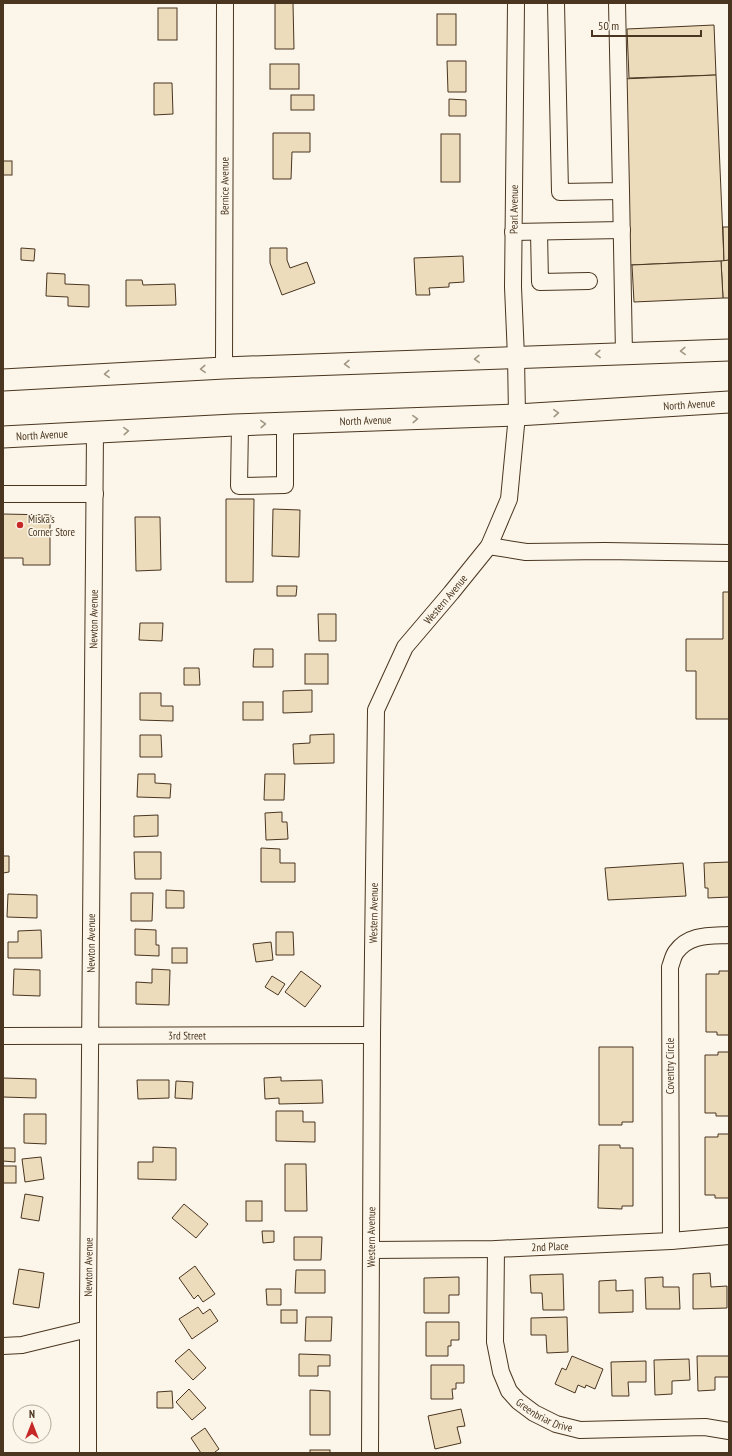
<svg xmlns="http://www.w3.org/2000/svg" width="732" height="1456" viewBox="0 0 732 1456" font-family="'PT Sans Narrow',sans-serif">
<style>
.building{fill:#ecdcbc;stroke:#4a3520}
.lines{fill:none;stroke-linecap:round;stroke-linejoin:round}
.minor-casing{stroke:#4a3520;stroke-width:18}
.major-casing{stroke:#4a3520;stroke-width:23}
.minor{stroke:#fbf6e9;stroke-width:16}
.major{stroke:#fbf6e9;stroke-width:21}
.oneway{stroke:#a29684}
.poi-dot{fill:#c62828;stroke:#fbf6e9;stroke-width:1.5}
.labels{text-anchor:middle;stroke-width:3;stroke-linejoin:round;paint-order:stroke}
.street-label{font-size:11px;fill:#4a3520;stroke:#fbf6e9}
.poi-label{font-size:11px;fill:#4a3520;stroke:#fbf6e9;text-anchor:start}
</style>
<rect width="100%" height="100%" fill="#fbf6e9"/>
<g class="building">
<path d="M275,3h18l1,46h-19z"/>
<rect x="158" y="8" width="19" height="32"/>
<rect x="437" y="14" width="19" height="31"/>
<path d="M714,25l2,50 -87,3 -2,-49z"/>
<path d="M447,61h19v31h-18z"/>
<rect x="270" y="64" width="29" height="25"/>
<path d="M716,75l8,186 -94,4 -8,-186z"/>
<path d="M154,83h18l1,31 -19,1z"/>
<rect x="291" y="95" width="23" height="15"/>
<path d="M449,99l17,1v16h-17z"/>
<path d="M273,133h37v19h-18l-1,27h-18z"/>
<rect x="441" y="134" width="19" height="48"/>
<rect x="3" y="161" width="9" height="14"/>
<path d="M723,227h6v33l-5,1z"/>
<path d="M21,248l14,1 -1,12 -13,-1z"/>
<path d="M270,248h17v12l3,8 17,-6 8,21 -33,12 -12,-32z"/>
<path d="M463,256l1,26 -15,1v4l-20,1 1,7h-14l-2,-37z"/>
<path d="M729,260v38h-6l-2,-37z"/>
<path d="M721,261l2,37 -89,4 -2,-37z"/>
<path d="M47,273l18,1v10l24,1v22l-21,-1v-9l-22,-1z"/>
<path d="M126,280h16l1,5 32,-1 1,21 -50,1z"/>
<path d="M226,499h28l-1,83h-27z"/>
<path d="M273,509l27,1 -1,47 -27,-1z"/>
<path d="M3,514l47,1v50h-27v-7h-20z"/>
<path d="M135,517h25l1,53 -25,1z"/>
<path d="M277,586h20l-1,10h-19z"/>
<path d="M723,592h6v127h-33v-48h-10v-32h37z"/>
<path d="M318,614h18v27h-17z"/>
<path d="M140,623h23l-1,18 -23,-1z"/>
<path d="M254,649h19v18h-20z"/>
<rect x="305" y="654" width="23" height="30"/>
<path d="M184,668h15l1,17h-16z"/>
<path d="M312,690v22l-29,1v-22z"/>
<path d="M140,693h21v13h12v15l-33,-1z"/>
<rect x="243" y="702" width="20" height="18"/>
<path d="M334,734v29l-40,1 -1,-20 17,-1v-8z"/>
<path d="M140,735h21l1,22h-22z"/>
<path d="M138,774h17v9l16,1 -1,14 -33,-1z"/>
<path d="M265,774h20l-1,26h-20z"/>
<path d="M282,812v10h5l1,17 -22,1 -1,-27z"/>
<path d="M158,815v21l-24,1v-21z"/>
<path d="M261,848l19,1v14h15v19h-34z"/>
<path d="M134,852h27v27h-26z"/>
<path d="M3,856h6v16l-6,1z"/>
<path d="M729,862v35l-21,1v-10h-3l-1,-25z"/>
<path d="M683,863l3,33 -78,4 -3,-32z"/>
<path d="M166,890l18,1v17h-18z"/>
<path d="M131,893h22l-1,28h-21z"/>
<path d="M8,894l29,1v23l-30,-1z"/>
<path d="M135,929l21,1v15h3v11l-24,-1z"/>
<path d="M41,930l1,28h-34v-16h10v-11z"/>
<path d="M276,932h17l1,23h-18z"/>
<path d="M271,942l2,18 -17,2 -3,-18z"/>
<rect x="172" y="948" width="15" height="15"/>
<path d="M14,969l26,1v26l-27,-1z"/>
<path d="M152,969l18,1 -1,35 -33,-1v-22l16,1z"/>
<path d="M301,971l20,15 -16,21 -20,-15z"/>
<path d="M719,971h10v64h-12v-3h-11v-58h13z"/>
<path d="M272,976l13,8 -7,11 -13,-8z"/>
<path d="M599,1047h34v75h-11v3h-23z"/>
<path d="M718,1052h11v64h-13v-3h-11v-58h13z"/>
<path d="M281,1077v4l41,-1 1,23 -44,1v-6l-14,1 -1,-21z"/>
<path d="M3,1078l33,1v19l-33,-1z"/>
<path d="M137,1080h32v18l-31,1z"/>
<path d="M176,1081l17,1 -1,17 -17,-1z"/>
<path d="M276,1111h27v11h12v20l-39,-1z"/>
<path d="M24,1114h22v30l-22,-1z"/>
<path d="M718,1134h11v64h-14v-3h-10v-58h13z"/>
<path d="M599,1145h21v3h13v58h-11v3l-24,-1z"/>
<path d="M153,1147l23,1v32l-38,-1v-17h15z"/>
<path d="M3,1148h12v14l-12,-1z"/>
<path d="M41,1157l3,22 -19,3 -3,-23z"/>
<path d="M285,1164h21l1,47h-22z"/>
<rect x="3" y="1166" width="13" height="17"/>
<path d="M25,1194l18,3 -4,24 -18,-3z"/>
<rect x="246" y="1201" width="16" height="20"/>
<path d="M184,1204l24,20 -12,14 -24,-20z"/>
<path d="M262,1231h12v11l-11,1z"/>
<path d="M294,1237h28l-1,23h-27z"/>
<path d="M195,1266l20,28 -12,8 -5,-7 -4,4 -15,-21z"/>
<path d="M19,1269l25,4 -5,35 -26,-4z"/>
<path d="M296,1270h29v23h-30z"/>
<path d="M710,1273l1,14 16,-1v22l-34,1v-35z"/>
<path d="M563,1274l1,36h-21l-1,-17h-11l-1,-18z"/>
<path d="M459,1277v18h-10v18h-25v-35z"/>
<path d="M663,1277v10h16l1,22h-34l-1,-31z"/>
<path d="M616,1280v11l17,-1v22l-34,1v-32z"/>
<path d="M266,1289h15v16h-14z"/>
<path d="M198,1307l5,7 7,-5 8,12 -26,18 -13,-20z"/>
<rect x="281" y="1310" width="16" height="13"/>
<path d="M306,1317h26l-1,24h-26z"/>
<path d="M567,1317l1,35 -21,1 -1,-18h-15v-17z"/>
<path d="M426,1322h33v18h-8v6h-3v10h-22z"/>
<path d="M189,1349l17,19 -13,12 -18,-19z"/>
<path d="M299,1354l31,1v11h-12v10h-19z"/>
<path d="M572,1356l31,13 -8,20 -9,-4 -1,3 -7,-3 -3,8 -20,-9 7,-16 4,2z"/>
<path d="M697,1356h32v21h-14v13l-17,1z"/>
<path d="M689,1359l1,21 -18,1v13l-17,1 -1,-35z"/>
<path d="M646,1361v21h-18l1,14h-17l-1,-34z"/>
<path d="M431,1365h33v18h-8v6h-4l1,10h-22z"/>
<path d="M189,1389l17,19 -14,12 -16,-18z"/>
<path d="M310,1390l20,1v44h-20z"/>
<path d="M172,1391l1,17h-16v-16z"/>
<path d="M461,1409l4,17 -8,1 4,16 -26,6 -7,-33z"/>
<path d="M205,1428l14,21 -4,3 2,1h-16l-10,-15z"/>
<rect x="310" y="1450" width="20" height="3"/>
</g>
<g class="lines">
<g class="minor-casing">
<g id="minor">
<path d="M556,3l4,189 61,-1 -4,-188"/>
<path d="M621,191l3,163"/>
<path d="M513,232l109,-2"/>
<path d="M539,232l1,50 49,-1"/>
<path id="s1" d="M224,368l1,-365"/>
<path d="M240,425l-1,61 46,-1v-61"/>
<path d="M3,494h92"/>
<path d="M489,546l37,6 79,-1 124,2"/>
<path id="s2" d="M3,1036l369,-1"/>
<path d="M671,1241l-1,-274c2,-5 3,-11 6,-15 13,-18 33,-16 53,-17"/>
<path id="s3" d="M496,1249l-1,93 6,30 8,19 9,10 16,12 22,11 24,6 125,-3 24,4"/>
<path id="s4" d="M372,1250l124,-1 175,-8 58,-5"/>
<path d="M3,1346l19,-1 66,-16"/>
<path id="s5" d="M88,1453v-149l7,-872"/>
<path id="s6" d="M370,1453l2,-418 4,-325 29,-63 46,-54 38,-47 20,-47 8,-84 -1,-58 -3,-70 3,-284"/>
</g>
</g>
<g class="major-casing">
<g id="major">
<path d="M3,380l221,-12 505,-18"/>
<path id="s7" d="M3,437l231,-12 283,-10 212,-13"/>
</g>
</g>
<use href="#minor" class="minor"/>
<use href="#major" class="major"/>
</g>
<defs><path id="oneway-chevron" d="M-2-3.5L2.5 0L-2 3.5" fill="none" stroke-width="1.6" stroke-linecap="round" stroke-linejoin="round"/></defs>
<g class="oneway">
<use href="#oneway-chevron" transform="translate(683 351) rotate(178)"/>
<use href="#oneway-chevron" transform="translate(598 354) rotate(178)"/>
<use href="#oneway-chevron" transform="translate(477 359) rotate(178)"/>
<use href="#oneway-chevron" transform="translate(347 364) rotate(178)"/>
<use href="#oneway-chevron" transform="translate(203 369) rotate(177)"/>
<use href="#oneway-chevron" transform="translate(107 374) rotate(177)"/>
<use href="#oneway-chevron" transform="translate(556 413) rotate(-4)"/>
<use href="#oneway-chevron" transform="translate(415 419) rotate(-2)"/>
<use href="#oneway-chevron" transform="translate(263 424) rotate(-2)"/>
<use href="#oneway-chevron" transform="translate(126 431) rotate(-3)"/>
</g>
<circle class="poi-dot" cx="20" cy="525" r="4"/>
<g class="labels">
<g class="street-label">
<text dy="4" stroke="none"><textPath href="#s1" startOffset="182">Bernice Avenue</textPath></text>
<text dy="4" stroke="none"><textPath href="#s6" startOffset="1285">Pearl Avenue</textPath></text>
<text dy="4" stroke="none"><textPath href="#s7" startOffset="687">North Avenue</textPath></text>
<text dy="4" stroke="none"><textPath href="#s7" startOffset="363">North Avenue</textPath></text>
<text dy="4" stroke="none"><textPath href="#s7" startOffset="39">North Avenue</textPath></text>
<text dy="4" stroke="none"><textPath href="#s6" startOffset="875">Western Avenue</textPath></text>
<text dy="4" stroke="none"><textPath href="#s5" startOffset="834">Newton Avenue</textPath></text>
<text dy="4" stroke="none"><textPath href="#s6" startOffset="540">Western Avenue</textPath></text>
<text dy="4" stroke="none"><textPath href="#s5" startOffset="510">Newton Avenue</textPath></text>
<text dy="4" stroke="none"><textPath href="#s2" startOffset="184">3rd Street</textPath></text>
<text transform="translate(670 1066) rotate(-90)" y="4">Coventry Circle</text>
<text dy="4" stroke="none"><textPath href="#s6" startOffset="216">Western Avenue</textPath></text>
<text dy="4" stroke="none"><textPath href="#s4" startOffset="178">2nd Place</textPath></text>
<text dy="4" stroke="none"><textPath href="#s5" startOffset="186">Newton Avenue</textPath></text>
<text dy="4" stroke="none"><textPath href="#s3" startOffset="188">Greenbriar Drive</textPath></text>
</g>
<g class="poi-label">
<text x="28" y="523">Miska's<tspan x="28" dy="13">Corner Store</tspan></text>
</g>
</g>
<rect width="732" height="1456" fill="none" stroke="#4a3520" stroke-width="8"/>
<g transform="translate(32 1424)"><circle r="19" fill="#fbf6e9" stroke="#b4a999"/>
<path d="M0-3L7 15L0 10L-7 15Z" fill="#c62828"/>
<text y="-6" font-size="11" font-weight="bold" text-anchor="middle" fill="#4a3520">N</text>
</g>
<path d="M592 30v6h109v-6" fill="none" stroke="#4a3520" stroke-width="2"/>
<text x="598" y="30" font-size="12" fill="#4a3520" stroke="#fbf6e9" stroke-width="3" paint-order="stroke">50 m</text>
</svg>
